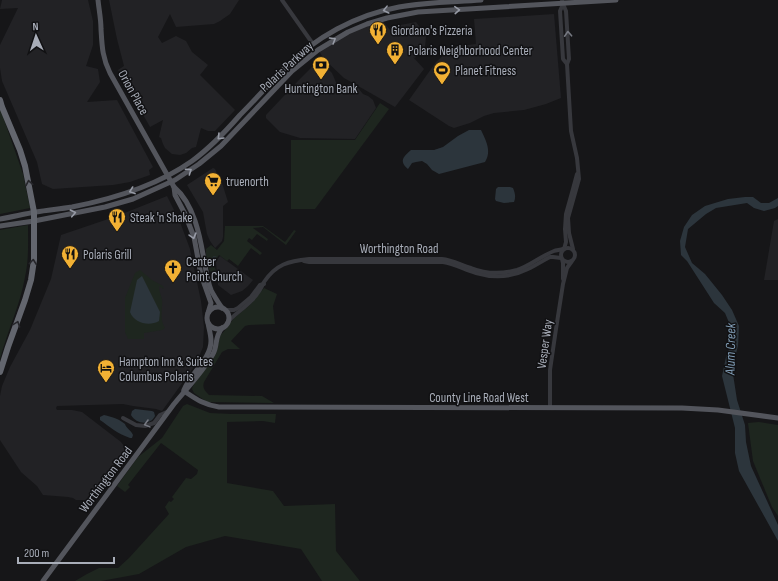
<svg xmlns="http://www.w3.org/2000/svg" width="778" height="581" viewBox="0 0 778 581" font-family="'Sofia Sans Condensed',sans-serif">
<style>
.built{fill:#222225}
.green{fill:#1e261f}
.water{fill:#2c353c}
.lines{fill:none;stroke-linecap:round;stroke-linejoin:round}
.stream{stroke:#2c353c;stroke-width:1}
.minor{stroke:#37383d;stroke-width:4}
.major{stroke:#53555c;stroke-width:5}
.highway{stroke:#63666e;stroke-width:6}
.oneway{stroke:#979ba6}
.oneway2{stroke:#757881}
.oneway3{stroke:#26262a}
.labels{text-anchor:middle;stroke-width:3;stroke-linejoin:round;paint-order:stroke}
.poi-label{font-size:13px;fill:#a8adb8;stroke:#111113;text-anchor:start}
.street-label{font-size:13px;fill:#a8adb8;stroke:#111113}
.water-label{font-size:14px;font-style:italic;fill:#7f9bb3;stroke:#111113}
</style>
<rect width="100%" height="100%" fill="#161618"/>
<g class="built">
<path d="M2,0h86l5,21v24l-7,21 12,3 2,13 -13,20 30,-2 36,67 -4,3 1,5 -20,7 -17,3 -60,4 -11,-5 -5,-22 -35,-81 -2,-13v-23l18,-37 -18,1z"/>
<path d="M109,0h130l-9,14 -10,7 -6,3 -38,3 -6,-13 -12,23 4,6 14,-7 10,5 6,11 16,13 -8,10 35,35 -20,21h-7l-7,-3 -5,19 -4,1 -6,5 -6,2 -8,-1 -7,-6 -2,-4 -2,-6 -2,-1 4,-17 -13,7 -32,-57 6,-4 -7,-27z"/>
<path d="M554,14l7,84 -15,6 -22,6 -30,3 -10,3 -14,7 -16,5 -5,-2 -40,-26 27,-38 14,-13 3,-2 23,-3 -2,-25z"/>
<path d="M381,19l9,11v-3l26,-5 10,14 -1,11h-3l-7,11 -2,-1 11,12 -29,38 -51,-29 -19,-18 -7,-10 17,-11z"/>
<path d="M320,61l12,12 6,14 12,-3 8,4 5,6 5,2 5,4 3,8 -21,31 -55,-1 -20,-6 -14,-14v-3l32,-34 17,-17z"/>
<path d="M213,168l2,1 8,17 5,16 -5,4v31l-1,4 -7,7 -5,-7 -3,-7 -4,-22 -16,-27z"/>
<path d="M167,196l13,26 10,27 11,52 3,26 -1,20 -7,17 -34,47 -6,-2 -23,-3 -10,-2 -66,2 -1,2 1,2h15l10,2 39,30 3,4v6l-33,44v4h-15l-3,-2 -5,-1 -25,-2 -6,-9 -16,-14 -21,-32v-44l2,-10 8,-19 20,-37 21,-51 10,-44 56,-19z"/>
<path d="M778,219v61h-14l10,-59z"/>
<path d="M220,256l33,24 -5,6 -6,5 -11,4 -13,-10 -2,-23z"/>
</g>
<g class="green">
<path d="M380,103l9,6 -74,100h-24v-69h64z"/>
<path d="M0,108l23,66 7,34 -30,6z"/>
<path d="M28,225c0,17 1,35 -3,52 -5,29 -18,55 -25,82v-129z"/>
<path d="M225,226h38l22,16 9,-12 2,1 -10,14 -23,-18 -10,1 15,11 -1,2 -10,-7 -5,6 -3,-2 -2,3 15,12 -2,2 -9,-7 -13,18 -9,-7 -2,2 -8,-6 -5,7 2,10 -4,1c-6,-5 -6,-17 -6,-24l5,-4 6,5 7,-9z"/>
<path d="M140,270l12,10 11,6 1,3 -5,-3c0,6 2,8 3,13 1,9 -3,20 3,29l-3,2 -18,3v6h-16l-3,-7v-34l10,-25z"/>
<path d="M264,288l13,6 -4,12 2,18 -26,1 -4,1 -14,15 9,8h-12l-6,3 -18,30c-2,6 1,9 5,13l53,1 12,7 -67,-1 -13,-9 -2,-4 1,-3 23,-32 4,-18 6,-7 8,-11 16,-13z"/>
<path d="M187,404l23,9 21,1h45l-1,9 -12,-2 -36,1v61l46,8 11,15 51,-2 1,47 24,30h-38l-21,-32 -76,-13 -39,11 -47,27 -38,7h-26l12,-7 12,-6h19l11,-10 40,-44 -4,-7 4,-6 2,1 3,-3 -2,-2 14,-19 5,1 6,-5 1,-4 -37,-27 -33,42 2,2 -5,5 -8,-6 21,-29 24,-19 21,-32z"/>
<path d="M759,422l19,3v91l-6,-9 -19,-46 -5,-38z"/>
</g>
<g class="water">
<path d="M469,130h12c5,11 11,21 4,32l-46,12 -7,-4 -5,-6 -5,-3 -6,1 -4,1 -4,6c-9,-8 -5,-12 3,-19h23l9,-3 15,-11z"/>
<path d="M498,187h12l3,1c2,5 3,9 1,14l-10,1 -8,-2 -1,-2 1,-10z"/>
<path d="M745,197h8l8,6h8l9,-5v8l-3,2 -11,3 -10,-3 -7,-5 -31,5 -10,6 -18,15 -3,18 7,16 13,11 17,21 10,15 7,16 -1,20 -4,15 -1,13 4,26 8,25 1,17 5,24 27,59v16l-39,-70 -4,-18v-25l-13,-52 4,-19 6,-15 -2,-17 -5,-12 -11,-10 -27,-42 -6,-6 -1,-14 4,-14 8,-12 13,-9 23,-7z"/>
<path d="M142,276l18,36 -1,9c-10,6 -25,2 -29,-9l7,-32z"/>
<path d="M135,409l17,2 2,1 1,4c-5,10 -19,8 -24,-1l1,-4z"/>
<path d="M104,415c4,1 9,2 13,4 3,1 5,3 8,5 1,4 6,6 8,11l-1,3h-2c-12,-4 -20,-11 -30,-18v-3z"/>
</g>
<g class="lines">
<path class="stream" d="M212,267v-5l1,-5h3"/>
<g class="minor">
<path d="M282,0l31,44"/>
<path d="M562,0l1,4 -3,7 3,48 4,5"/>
<path d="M563,4l3,7 3,48 -2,5 4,67 6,27 2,21 -11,39 1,15 4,16"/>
<circle cx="568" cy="255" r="7"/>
<path d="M564,249l2,-7 -1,-13 1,-15 7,-25 4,-15"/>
<path d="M562,259l1,4v16"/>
<path d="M304,261l5,1h134c12,2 22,8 33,11 17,5 36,4 52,-4 7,-3 14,-8 22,-12h3l8,1"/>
<path d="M225,310h9l4,-2 13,-11 9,-12 4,-1"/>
<path d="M227,323c7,-9 17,-14 25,-23 5,-5 9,-11 12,-18 12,-18 25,-21 45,-23h133c10,1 19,6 29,9 15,6 31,6 46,2 13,-4 24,-14 37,-19 2,-1 6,-1 9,-2"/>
<path d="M550,408v-38l6,-41 7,-45 4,-16 5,-7"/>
<path d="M123,418l13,7 9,1 9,-3 6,-8 9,-4"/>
</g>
<g class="major">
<path d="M98,0c1,10 3,19 3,29 1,16 1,28 9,44l64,114 1,8 10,19 9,23 7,38 10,28 -3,10"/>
<path d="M174,187c20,17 26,49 30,73 2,10 3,20 7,30 3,6 7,12 11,18"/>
<path d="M0,219c12,-2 24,-5 36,-7 12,-2 24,-3 36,-5 41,-8 86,-22 120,-46 18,-13 34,-30 48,-46 15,-15 29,-31 44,-46 31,-32 72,-54 115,-62 27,-5 55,-5 82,-7"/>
<path d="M0,226l34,-5 71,-14 28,-8 42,-19 24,-16 22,-18 71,-75 26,-21 30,-18 19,-8 20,-6 31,-6 198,-12"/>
<circle cx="218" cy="318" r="11"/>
<path d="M184,390c6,-16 27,-31 27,-49 0,-6 -2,-12 -3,-18"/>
<path d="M184,391c12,8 20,14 35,16l463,1 36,2 60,8"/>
<path d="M43,581l131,-177c13,-16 28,-31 39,-50 5,-9 1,-16 9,-26"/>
</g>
<path class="highway" d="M0,100l2,7 18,43 5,16 9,46v48l-3,20 -6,20 -17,47 -8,25"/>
</g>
<defs><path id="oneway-chevron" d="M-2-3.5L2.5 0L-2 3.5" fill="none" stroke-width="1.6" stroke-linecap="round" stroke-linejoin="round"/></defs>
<g class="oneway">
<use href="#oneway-chevron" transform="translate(386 10) rotate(166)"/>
<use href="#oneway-chevron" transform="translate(457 10) rotate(-3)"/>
<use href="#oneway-chevron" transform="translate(333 40) rotate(-31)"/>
<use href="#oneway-chevron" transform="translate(220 137) rotate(135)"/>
<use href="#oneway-chevron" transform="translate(189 171) rotate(-34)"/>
<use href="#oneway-chevron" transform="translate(132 191) rotate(160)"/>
<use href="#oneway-chevron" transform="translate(73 213) rotate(-12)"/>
<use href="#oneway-chevron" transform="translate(193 236) rotate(74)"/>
</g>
<g class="oneway2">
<use href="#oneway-chevron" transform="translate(568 34) rotate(-93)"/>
<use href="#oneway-chevron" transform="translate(147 424) rotate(165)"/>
</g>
<g class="oneway3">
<use href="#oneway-chevron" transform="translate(29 183) rotate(-101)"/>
<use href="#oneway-chevron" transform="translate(33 262) rotate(-84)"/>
<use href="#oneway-chevron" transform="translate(17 324) rotate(-70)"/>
</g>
<defs>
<g id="restaurant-pin" transform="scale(0.9)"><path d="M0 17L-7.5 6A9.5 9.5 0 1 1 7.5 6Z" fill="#f2b134" stroke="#111113"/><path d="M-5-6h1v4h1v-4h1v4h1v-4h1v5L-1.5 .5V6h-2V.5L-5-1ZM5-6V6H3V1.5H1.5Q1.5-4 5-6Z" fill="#111"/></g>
<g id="building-pin" transform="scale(0.9)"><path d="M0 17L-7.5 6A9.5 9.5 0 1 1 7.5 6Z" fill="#f2b134" stroke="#111113"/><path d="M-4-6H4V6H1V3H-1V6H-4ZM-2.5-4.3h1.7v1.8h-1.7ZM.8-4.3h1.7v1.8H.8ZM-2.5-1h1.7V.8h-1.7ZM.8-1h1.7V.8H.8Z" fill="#111"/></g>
<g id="bank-pin" transform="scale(0.9)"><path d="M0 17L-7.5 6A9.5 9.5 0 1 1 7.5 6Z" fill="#f2b134" stroke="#111113"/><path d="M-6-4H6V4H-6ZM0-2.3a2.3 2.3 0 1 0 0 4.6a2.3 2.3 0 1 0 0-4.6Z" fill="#111"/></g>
<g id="stadium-pin" transform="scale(0.9)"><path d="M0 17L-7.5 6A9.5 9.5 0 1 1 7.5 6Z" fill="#f2b134" stroke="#111113"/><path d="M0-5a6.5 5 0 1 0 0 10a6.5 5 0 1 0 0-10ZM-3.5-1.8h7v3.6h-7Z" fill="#111"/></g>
<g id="supermarket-pin" transform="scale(0.9)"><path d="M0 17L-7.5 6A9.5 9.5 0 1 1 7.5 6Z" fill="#f2b134" stroke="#111113"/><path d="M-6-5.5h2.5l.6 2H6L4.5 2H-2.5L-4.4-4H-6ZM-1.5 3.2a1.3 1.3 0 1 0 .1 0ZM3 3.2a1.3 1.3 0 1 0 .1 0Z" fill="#111"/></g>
<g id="church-pin" transform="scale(0.9)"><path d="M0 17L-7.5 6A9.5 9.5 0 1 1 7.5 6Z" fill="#f2b134" stroke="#111113"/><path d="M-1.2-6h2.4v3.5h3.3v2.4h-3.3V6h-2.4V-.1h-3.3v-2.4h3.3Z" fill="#111"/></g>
<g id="hotel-pin" transform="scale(0.9)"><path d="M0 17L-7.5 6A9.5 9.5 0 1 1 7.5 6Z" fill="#f2b134" stroke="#111113"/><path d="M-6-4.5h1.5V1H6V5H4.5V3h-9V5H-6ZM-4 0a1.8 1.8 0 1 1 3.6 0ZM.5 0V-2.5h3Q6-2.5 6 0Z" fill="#111"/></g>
</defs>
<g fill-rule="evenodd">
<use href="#restaurant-pin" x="378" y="30"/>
<use href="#building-pin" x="395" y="50"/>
<use href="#bank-pin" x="321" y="65"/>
<use href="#stadium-pin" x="442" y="70"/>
<use href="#supermarket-pin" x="213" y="181"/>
<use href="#restaurant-pin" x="117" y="217"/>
<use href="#restaurant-pin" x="70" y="254"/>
<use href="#church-pin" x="173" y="268"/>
<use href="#hotel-pin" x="106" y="368"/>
</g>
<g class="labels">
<g class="poi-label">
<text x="391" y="35">Giordano's Pizzeria</text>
<text x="408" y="55">Polaris Neighborhood Center</text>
<text x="455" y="75">Planet Fitness</text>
<text x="321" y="93" text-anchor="middle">Huntington Bank</text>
<text x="226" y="186">truenorth</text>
<text x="130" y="222">Steak 'n Shake</text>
<text x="83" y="259">Polaris Grill</text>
<text x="186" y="266">Center<tspan x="186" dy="15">Point Church</tspan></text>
<text x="119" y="366">Hampton Inn &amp; Suites<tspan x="119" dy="15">Columbus Polaris</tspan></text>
</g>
<g class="street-label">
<text transform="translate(286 66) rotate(-43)" y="5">Polaris Parkway</text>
<text transform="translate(134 92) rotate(61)" y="5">Orion Place</text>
<text x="399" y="253">Worthington Road</text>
<text transform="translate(544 344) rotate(-82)" y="5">Vesper Way</text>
<text x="479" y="402">County Line Road West</text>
<text transform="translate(105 479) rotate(-53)" y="5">Worthington Road</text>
</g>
<g class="water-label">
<text transform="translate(730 349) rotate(-89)" y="5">Alum Creek</text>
</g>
</g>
<g transform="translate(36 36) rotate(357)" stroke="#111113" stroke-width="3" paint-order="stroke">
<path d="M0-3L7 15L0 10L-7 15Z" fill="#a8adb8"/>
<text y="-6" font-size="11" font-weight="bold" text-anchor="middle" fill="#a8adb8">N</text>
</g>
<path d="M18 557v6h96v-6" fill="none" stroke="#a8adb8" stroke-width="2"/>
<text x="24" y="557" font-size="12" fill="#a8adb8" stroke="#111113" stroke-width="3" paint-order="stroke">200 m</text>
</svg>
